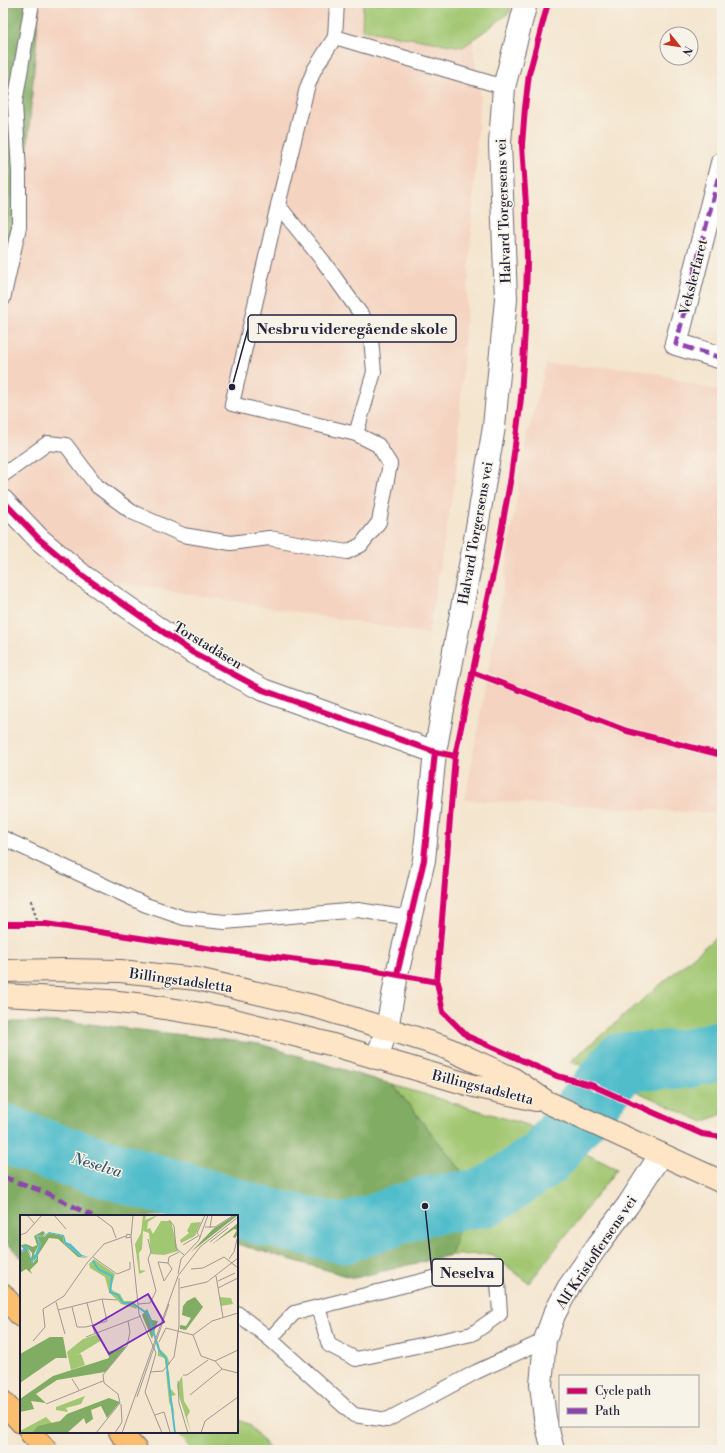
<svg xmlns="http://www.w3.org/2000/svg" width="725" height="1453" viewBox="0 0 725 1453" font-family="'Libre Bodoni',serif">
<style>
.built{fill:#f4d3c0}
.green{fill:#a2c772;stroke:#627456}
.forest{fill:#81ac64;stroke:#526750}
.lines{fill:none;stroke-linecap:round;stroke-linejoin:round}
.river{stroke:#51bdcb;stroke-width:59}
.service-casing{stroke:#6c666e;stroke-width:16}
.minor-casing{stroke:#6c666e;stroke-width:24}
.secondary-casing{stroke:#6c666e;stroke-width:24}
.motorway-casing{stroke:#6c666e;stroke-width:24}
.path{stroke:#6c666e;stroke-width:2.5;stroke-dasharray:3 3;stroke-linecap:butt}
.service{stroke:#fff;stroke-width:14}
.minor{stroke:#fff;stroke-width:22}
.secondary{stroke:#fde5c5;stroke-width:22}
.motorway{stroke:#fbbd6e;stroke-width:22}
.quiet{stroke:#8e44ad;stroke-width:5;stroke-dasharray:10 5;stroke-linecap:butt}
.cycleway-casing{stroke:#f7f3e8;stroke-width:8}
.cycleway{stroke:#d6006c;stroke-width:6}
.labels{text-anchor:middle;stroke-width:3;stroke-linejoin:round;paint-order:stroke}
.street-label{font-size:14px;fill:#22223b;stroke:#f7f3e8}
.water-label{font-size:15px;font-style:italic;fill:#32586d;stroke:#f7f3e8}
.inset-river{fill:none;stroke:#51bdcb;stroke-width:2}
.inset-road{fill:none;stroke:#a09793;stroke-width:1}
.view{fill:#7b2cbf;fill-opacity:0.15;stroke:#7b2cbf;stroke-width:2}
.inset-edge{fill:none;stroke:#22223b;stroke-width:2}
.leader{fill:none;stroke:#22223b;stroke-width:1.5}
.callout-dot{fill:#22223b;stroke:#f7f3e8;stroke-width:1.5}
.callout{fill:#f7f3e8;stroke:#22223b;stroke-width:1.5}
.callout-label{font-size:15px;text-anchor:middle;font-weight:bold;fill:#22223b}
</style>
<rect width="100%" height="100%" fill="#f7f3e8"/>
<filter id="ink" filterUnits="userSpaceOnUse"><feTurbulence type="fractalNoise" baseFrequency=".025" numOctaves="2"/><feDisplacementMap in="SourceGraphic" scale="8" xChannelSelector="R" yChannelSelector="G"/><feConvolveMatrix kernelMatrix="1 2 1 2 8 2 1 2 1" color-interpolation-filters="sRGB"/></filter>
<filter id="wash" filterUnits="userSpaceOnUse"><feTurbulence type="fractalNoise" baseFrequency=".012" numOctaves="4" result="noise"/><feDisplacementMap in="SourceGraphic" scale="16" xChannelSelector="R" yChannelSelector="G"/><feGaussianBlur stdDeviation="0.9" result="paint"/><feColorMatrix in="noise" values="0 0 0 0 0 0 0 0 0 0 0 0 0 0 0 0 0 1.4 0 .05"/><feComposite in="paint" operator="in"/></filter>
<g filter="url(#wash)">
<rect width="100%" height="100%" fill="#f4e5ce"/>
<g class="built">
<path d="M32,3h435l13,94 -24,378 -28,159 -345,-58 -80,-76v-201z"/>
<path d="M546,364l93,5 83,23v422l-257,-14 39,-217 18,-126z"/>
</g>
<g class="green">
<path d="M363,3h149l-3,10 -46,34 -101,-17z"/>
<path d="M722,932v182l-19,8 -132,-61z"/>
<path d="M393,1085l134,40 90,44 -88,114 -38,-29 -40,1 21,-71z"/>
<path d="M237,1419l13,6 20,25h-78l-16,-18h61z"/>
</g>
<g class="forest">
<path d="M3,3h19l17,5 -18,220 -18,83z"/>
<path d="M3,1022h69l188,22 133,41 79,99 -21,71 -97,23 -117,-34v-28h-216v42l-18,-20z"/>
</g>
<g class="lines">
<path class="river" d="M3,1133l47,18 213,65 80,18 82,-28 62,-9 58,-39 77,-96 64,-3 36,-10"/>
</g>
</g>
<g filter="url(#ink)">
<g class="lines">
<g class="service-casing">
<g id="service">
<path d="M337,3l-2,34 169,50"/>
<path d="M278,205l45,56 47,66 4,45 -18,62"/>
<path d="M3,299l16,-72v-55l-4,-69 17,-100"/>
<path d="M3,475l45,-32 18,2 31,41 35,26 51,23 48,8 38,-5 78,14 14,-7 18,-23 11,-58 -12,-19 -22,-11 -124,-30 46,-199 29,-117 7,-18 21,-33"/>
<path d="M3,838l143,67 38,13 41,4 133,-12 52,8"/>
<path d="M477,1267l21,15 2,32 -28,20 -116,25 -27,-14 -11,-38z"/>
<path d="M237,1313l33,26 84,76 33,5 89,-48 69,-32"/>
<path d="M270,1339l24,-26 24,-6"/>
</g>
</g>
<g class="minor-casing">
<g id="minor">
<path d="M722,163l-46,181 46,14"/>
<path d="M3,501l36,38 44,37 109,76 71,38 172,62"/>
<path d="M377,1058l10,-30 10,-54 27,-114 11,-108 40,-213 19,-112 12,-128 -6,-155 4,-57 22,-84"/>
<path d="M553,1450l-8,-32 -4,-33 4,-45 9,-25 14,-27 30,-43 30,-40 33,-51"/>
</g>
</g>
<g class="secondary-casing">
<g id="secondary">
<path d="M3,971l60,-1 57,1 77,8 120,28 125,39 70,32 35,24 175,80"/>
<path d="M3,995l106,6 36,4 81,13 100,25 148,43 62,14"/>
</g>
</g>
<g class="motorway-casing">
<g id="motorway">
<path d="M3,1295l18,21"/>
<path d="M3,1402l18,20"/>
<path d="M30,1432l16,18"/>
<path d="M120,1432l16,18"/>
</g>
</g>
<path class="path" d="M31,900l7,24"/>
<use href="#service" class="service"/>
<use href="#minor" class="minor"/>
<use href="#secondary" class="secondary"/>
<use href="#motorway" class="motorway"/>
<g class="quiet">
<path d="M722,163l-46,181 46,14"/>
<path d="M3,1177l42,15 47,24"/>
</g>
<g class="cycleway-casing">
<g id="cycleway">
<path d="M548,3l-19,71 -4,34 -3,37 4,60 1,58 -2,66 -4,69 -10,79 -16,88 -40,191 -18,226 6,30 24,24 90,40 34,9 111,49 20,3"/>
<path d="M3,501l36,38 44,37 109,76 71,38 172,62 20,4"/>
<path d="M472,672l155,59 95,24"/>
<path d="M3,924h43l167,25 148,19 76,14"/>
<path d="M397,974l27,-114 11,-108"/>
</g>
</g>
<use href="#cycleway" class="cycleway"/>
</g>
</g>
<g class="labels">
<g class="street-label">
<text transform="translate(503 211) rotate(-92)" y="5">Halvard Torgersens vei</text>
<text transform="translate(693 277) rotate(-76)" y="5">Vekslerfaret</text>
<text transform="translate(475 533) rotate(-80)" y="5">Halvard Torgersens vei</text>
<text transform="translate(208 645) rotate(31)" y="5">Torstadåsen</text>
<text transform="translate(181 980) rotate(8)" y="5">Billingstadsletta</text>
<text transform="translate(483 1087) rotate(14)" y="5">Billingstadsletta</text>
<text transform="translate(596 1252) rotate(-56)" y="5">Alf Kristoffersens vei</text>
</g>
<g class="water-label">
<text transform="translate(97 1165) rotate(17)" y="5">Neselva</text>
</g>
</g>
<g transform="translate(20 1215)">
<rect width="218" height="218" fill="#f4e5ce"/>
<path d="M123,0h3l-1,5 13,-5 -10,7 -1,7 3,-1 3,6 8,-13h10l7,30 -14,4 -13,-1 -2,-21 -6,-2 -1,18 -3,4 1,17 6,1 -7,3 1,6 -5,-36 6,-11zM181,7l-6,14 -14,7 -1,-3 9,-7 -2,-2 4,-8zM74,44l21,15 -4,14 2,3 7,3 4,7h10l3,8 -16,-5 -12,-12 -4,-15 -15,-9 -1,-4zM199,82l12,1 2,6 -12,2zM78,119l4,6 -23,14 -8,1 10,-1 4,11 -14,5 -4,-18 16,-13zM138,126l2,8 7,7 3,8 -4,4 -1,-10 -7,-2zM149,156l1,17 6,7 -5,1 4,20 -6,-14 -3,-30zM162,161l2,25 6,10 -3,6 4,16 -13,-40 -1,-8zM65,181l-4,8 -15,4 2,4 -12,-2v-3zM26,202l8,8 -16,6 -2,-3 2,3 -3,2h-15v-2z" fill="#a2c772"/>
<path d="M215,0h3l-47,37 22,-23zM218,8v11l-3,4 -2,-1 4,-7 -3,-1 -23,16zM23,16l2,2 -2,3 -7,-1 3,9 -5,10 2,3 -4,3v-7l-6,-7 -4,2 -1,-3 5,-1 7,3 4,-2 -3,-9zM29,18l14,3 1,7 16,13 8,2 -10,-1 -20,-18 -9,-1 -11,17v7l-8,8 2,4 -6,-5 -6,4v-23l3,2 3,-5 7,16 4,-5v-5l4,-9 -4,-8 7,1zM175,82l8,10 -17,23 -6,-1v-4l6,1 5,-8 -9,-3 1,-9 4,-5zM127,94l5,11 6,1 -6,18 -10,-24zM30,122h13l4,21h-11l-36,25v-29zM107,131l-22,26 -48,8 -21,14 10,9 -15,-2 3,8 -14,3v-13l33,-23 56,-18 -1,-6zM89,183l11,4 -13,16 -6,-12 -10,4 2,9 -7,5 -2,-6 -17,15h-35l6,-7 22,-5 7,-7z" fill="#81ac64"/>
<path d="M29,17l15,3 2,7 5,2 11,11 7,2 -9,-1 -16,-13 -1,-7 -14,-3 -6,4 -6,-1 4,8 -4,14 -6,5v-7l-5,-8 -2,4 -4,-2v-1l3,1v-4h4l6,14 6,-16 -3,-9 7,1z" fill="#51bdcb"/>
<path class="inset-river" d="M73,46l5,8 14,7 -2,16 8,3 5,8h9l16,11 11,36 7,9 9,74"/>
<path class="inset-road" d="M7,0l8,9M34,0l12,14M76,0l16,12 4,11M149,5l5,6 2,22 8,7M185,12h10l19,-12M190,13l2,-13M0,20l6,-2 16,-18M111,20l-4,-1 -1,4 5,-1 2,-22M111,22l8,77 17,39 -11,39 17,41M180,22l-3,-4 8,-18M190,27l18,-14M163,30l15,-9M73,42l24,17 13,-5v-7M209,44l5,-7 4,-17M148,48l-10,-1 6,19 8,-12 -4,-6 1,-6 10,-5M171,54l12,-1 21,-11 14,11M158,59l3,-15 18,-19 9,-25M196,61l7,41M198,66l17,-8M160,73l27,-6 31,-24M198,73l20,-10M36,87l9,32M67,88l8,31M118,89l12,-1 6,-12 -8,-32 3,-7 -3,-13M52,92l5,20h9l21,-6 -5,-22M38,95l44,-11 15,1M173,120l19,-14 26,-8M66,122l55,-21M13,126l12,-14 -2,-18 21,-13 23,-33 17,-19 22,-8M139,127l7,-14 27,7 8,21 14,5 7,8 16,4M195,146l23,-11M130,157l13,-1 11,-14 5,-31v-48M163,160h4l21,-15M52,164l7,11M158,166l1,22 9,30M170,180l32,-26M117,182l32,-93M26,189l57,-23M135,200l9,-3 6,20M76,218l24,-30 -2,-9 -14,-11 -1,-8 24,-29 3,-14 -2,-11M95,218l7,-11 -1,-18M102,218l56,-157 22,-29 38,-30M181,218l4,-12 33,-24"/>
<path class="view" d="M128,79l16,28 -55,32 -16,-28z"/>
<rect width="218" height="218" class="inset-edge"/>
</g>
<path class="leader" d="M232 387L248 329M425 1206L432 1273"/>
<g class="callout-dot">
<circle cx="232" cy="387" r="4"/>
<circle cx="425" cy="1206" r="4"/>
</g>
<g class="callout">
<rect x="248" y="315" width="208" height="27" rx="4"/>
<rect x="432" y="1259" width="71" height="27" rx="4"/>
</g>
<g class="callout-label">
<text x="352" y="334">Nesbru videregående skole</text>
<text x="467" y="1278">Neselva</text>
</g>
<rect width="725" height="1453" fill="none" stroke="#f7f3e8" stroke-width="16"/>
<rect x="559" y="1375" width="140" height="52" fill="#f7f3e8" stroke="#a29fa3"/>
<rect x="567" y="1388" width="20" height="6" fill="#d6006c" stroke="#a29fa3"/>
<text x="595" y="1395" font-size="12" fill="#22223b">Cycle path</text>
<rect x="567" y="1408" width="20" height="6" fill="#8e44ad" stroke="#a29fa3"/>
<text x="595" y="1415" font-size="12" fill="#22223b">Path</text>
<g transform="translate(679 46) rotate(120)"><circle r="19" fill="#f7f3e8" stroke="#a29fa3"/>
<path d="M0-3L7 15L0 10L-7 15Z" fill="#c8321e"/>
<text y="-6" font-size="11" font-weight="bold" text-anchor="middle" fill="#22223b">N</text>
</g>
</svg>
